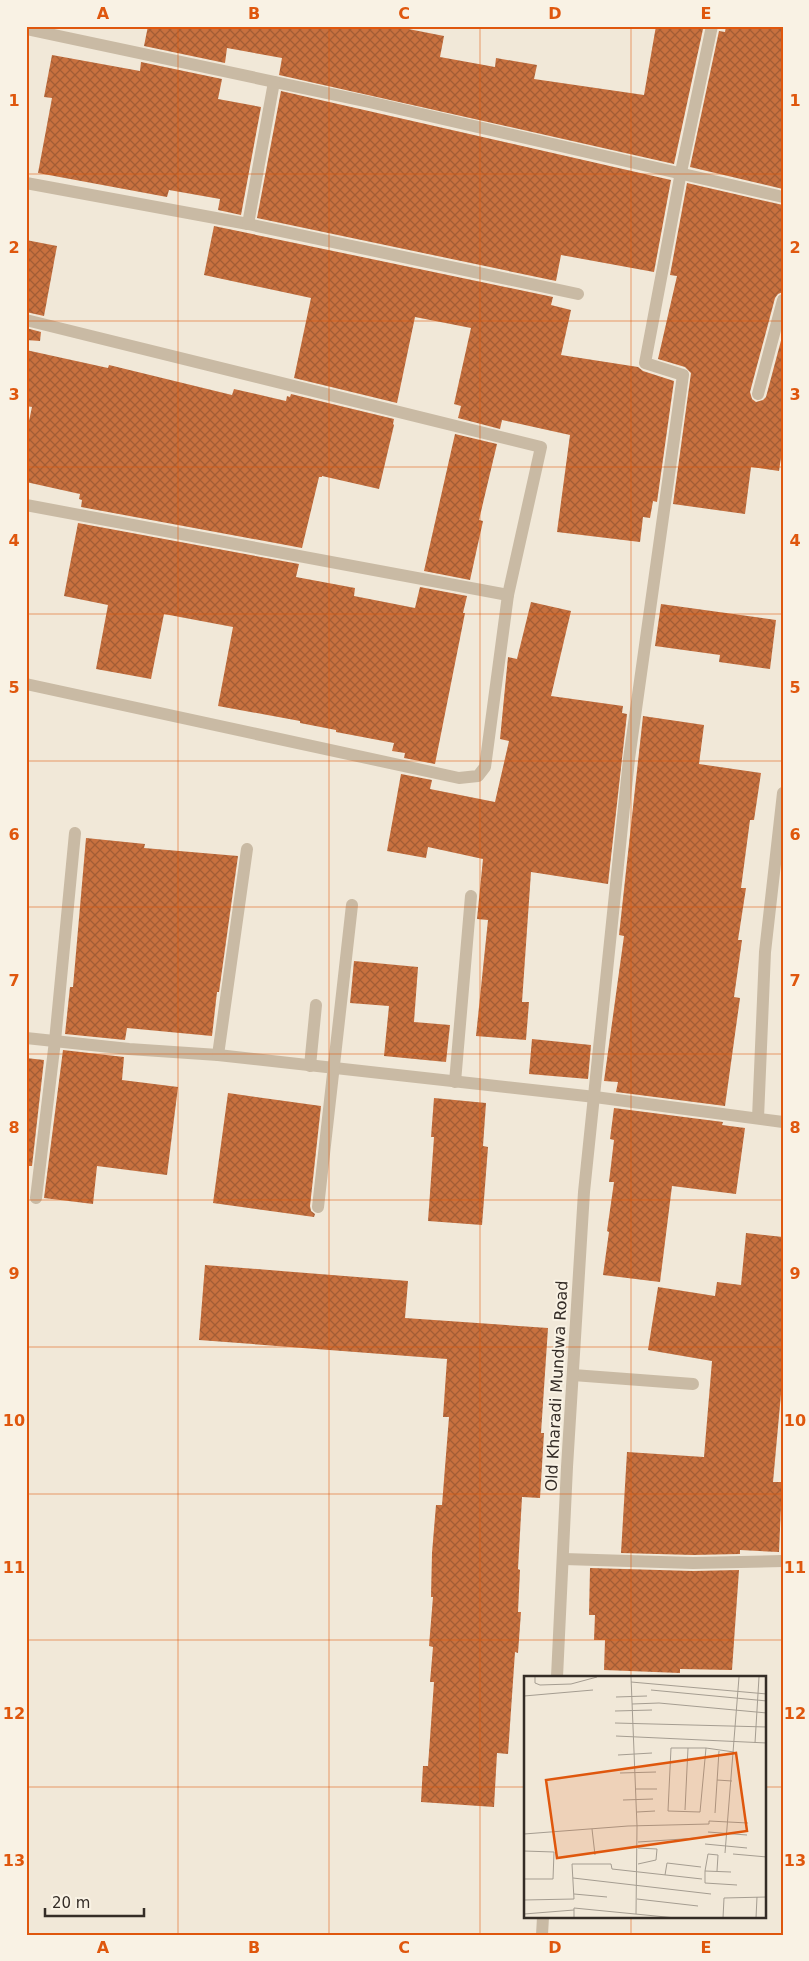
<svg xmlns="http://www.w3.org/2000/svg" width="809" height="1961" viewBox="0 0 809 1961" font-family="'DejaVu Sans',sans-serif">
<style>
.building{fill:url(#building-cross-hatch)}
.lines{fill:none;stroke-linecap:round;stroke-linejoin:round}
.service{stroke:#c9baa4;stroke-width:12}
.minor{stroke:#c9baa4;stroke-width:12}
.grid{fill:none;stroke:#df570d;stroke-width:1;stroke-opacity:0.55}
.labels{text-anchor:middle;stroke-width:4;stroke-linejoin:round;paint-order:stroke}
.street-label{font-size:16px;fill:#342c26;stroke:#f9f2e4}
.inset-road{fill:none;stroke:#a59d91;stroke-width:1}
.view{fill:#df570d;fill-opacity:0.15;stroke:#df570d;stroke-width:2.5}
.inset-edge{fill:none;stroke:#342c26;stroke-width:2.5}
.neatline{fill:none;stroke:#df570d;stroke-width:2}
.grid-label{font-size:16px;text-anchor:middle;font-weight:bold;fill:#df570d}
</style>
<defs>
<pattern id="building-cross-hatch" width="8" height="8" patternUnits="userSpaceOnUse" patternTransform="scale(1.25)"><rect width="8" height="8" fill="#c8713f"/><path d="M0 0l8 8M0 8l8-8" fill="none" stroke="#a35d35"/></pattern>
</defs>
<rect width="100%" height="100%" fill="#f1e8d8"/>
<g class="building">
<path d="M148,26h245l51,10 -4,21 55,10 1,-9 41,7 -3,14 110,16 12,-69h33l14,3 -29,135 -395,-89 3,-17 -55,-10 -2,15 -81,-17z"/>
<path d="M726,26h57v163l-93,-22 29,-136 6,1z"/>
<path d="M52,55l88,16 1,-9 81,17 -4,20 43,8 -20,108 -23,-5 2,-11 -51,-9 -2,7 -129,-24 14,-75 -8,-1z"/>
<path d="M281,91l390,89 -17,92 -93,-17 -5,26 -299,-63z"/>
<path d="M687,183l96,22v87l-5,2 -3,4 -25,94 2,7 4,3 7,-2 3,-3 17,-64v111l-4,27 -28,-4 -6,47 -72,-10 18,-131 -6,-6 -27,-8 19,-83 -7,-1z"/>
<path d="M214,226l339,71 -2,8 20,5 -10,45 77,12 5,4 31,10 -17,121 -4,-1 -3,17 -7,-1 -3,25 -83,-10 13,-97 -68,-15 -2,9 -42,-11 3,-12 -7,-2 17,-76 -56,-11 -18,86 -103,-25 17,-80 -107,-23z"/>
<path d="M26,240l31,6 -13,70 -18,-4z"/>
<path d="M26,328l15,4 -1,9 -14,-1z"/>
<path d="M26,350l82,18 1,-3 123,30 2,-6 52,12 1,-5 3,1 1,-3 103,25 -1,5 1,1 -15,64 -57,-13v1h-3l-17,71 -221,-41 1,-7 -3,-1 1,-5 -54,-12v-47l6,-28 -6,-1z"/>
<path d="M455,434l42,10 -18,76 4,1 -13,59 -46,-9z"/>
<path d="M78,523l221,41 -3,13 59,11 -1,8 61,12 5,-21 47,9 -4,17h2l-30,151 -31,-6 1,-5 -13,-2 2,-8 -58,-11v-2l-36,-7v-2l-82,-15 15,-79 -69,-13 -13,65 -55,-10 12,-64 -44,-9z"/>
<path d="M531,602l40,9 -20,85 72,10 -1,7 5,1 -19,170 -77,-12 -9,130h7l-3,38 -50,-4 12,-116 -11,-1 6,-60 -55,-12 -2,11 -39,-7 14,-77 31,6 -2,9 65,13 14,-61 -9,-2 8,-82 9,2z"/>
<path d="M661,604l115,16 -6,49 -51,-7 1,-7 -65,-9z"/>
<path d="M643,716l61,9 -5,39 62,9 -7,47h-4l-9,68h5l-8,52h4l-8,57 6,1 -15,108 -109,-14 2,-10 -14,-1 20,-145 -5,-1z"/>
<path d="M86,838l59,6 -1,4 94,8 -19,136h-2l-5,44 -85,-8 -2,12 -60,-6 5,-47h3z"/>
<path d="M354,961l64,6 -4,55 36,3 -4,37 -62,-6 5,-50 -39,-3z"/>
<path d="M532,1039l59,6 -3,34 -59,-5z"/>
<path d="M63,1050l61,7 -2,23 56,7 -11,88 -70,-9 -4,38 -49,-6z"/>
<path d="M26,1058l18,2 -12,106h-6z"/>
<path d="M228,1093l93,13 -11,100 1,5 4,3 -1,3 -101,-14z"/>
<path d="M434,1098l52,5 -3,43 5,1 -6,78 -54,-4 6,-84h-3z"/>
<path d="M614,1108l109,14 -1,3 23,3 -9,66 -64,-8 -12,96 -57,-7 6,-43 -2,-1 7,-49h-5l5,-42 -4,-1z"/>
<path d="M746,1233l37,4v135l-10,110h9l-3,70 -39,-2v4l-47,1 -72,-2 6,-101 77,5 8,-96 -64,-11 10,-63 57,9 2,-14 24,3z"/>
<path d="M205,1265l203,16 -3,37 143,10 -7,105h3l-4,65 -18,-1 -4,72 2,1 -2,42h3l-3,41 -3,-1 -7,102 -11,-1 -3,54 -73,-5 2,-36h5l6,-84h-4l3,-35 -4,-1 4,-49h-2l1,-44 4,-48h6l7,-88h-6l4,-58 -248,-19z"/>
<path d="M590,1568l103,3 46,-1 -7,100 -52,-1v4l-76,-3 1,-30h-11l1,-25h-6z"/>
</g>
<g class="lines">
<path class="service" d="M310,1066l6,-61"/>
<g class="minor">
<path d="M26,29l343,73 414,95"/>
<path d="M26,183l222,41 330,70"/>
<path d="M248,224l26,-142"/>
<path d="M26,320l515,127 -33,148 -23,172 -7,9 -19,2 -433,-94"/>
<path d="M758,394l25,-94"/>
<path d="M26,505l482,90"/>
<path d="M26,1038l103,11 89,6 377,42 188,25"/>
<path d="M218,1055l29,-206"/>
<path d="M455,1082l16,-186"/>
<path d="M758,1118l7,-166 18,-159"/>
<path d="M36,1198l19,-157 20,-208"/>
<path d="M318,1207l34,-302"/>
<path d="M573,1375l120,9"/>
<path d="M564,1559l129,4 90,-2"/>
<path d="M557,1677l10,-210 17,-275 45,-433 54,-384 -38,-12 36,-191 31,-146"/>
<path d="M542,1935l1,-18"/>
</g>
</g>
<path class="grid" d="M178,26v1909M329,26v1909M480,26v1909M631,26v1651M26,174h757M26,321h757M26,467h757M26,614h757M26,761h757M26,907h757M26,1054h757M26,1200h757M26,1347h757M26,1494h757M26,1640h757M26,1787h499M765,1787h18M631,1917v18"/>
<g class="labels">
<g class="street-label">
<text transform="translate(556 1386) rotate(-87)" y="6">Old Kharadi Mundwa Road</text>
</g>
</g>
<g transform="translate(524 1676)">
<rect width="242" height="242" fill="#f1e8d8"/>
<path class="inset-road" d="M11,1v6l5,2 31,-1 26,-7M107,1l6,149 -1,88M107,6l136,12M127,14l116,11M0,20l69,-6M92,21l31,-1M108,28l27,-1 108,10M91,35l37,-1M91,47l152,4M92,60l151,7M231,67l4,-66M182,72l-6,64 -32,-1 3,-63h35l28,4M94,79l34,-2M96,97l36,-1M193,104l15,1M112,113h21M99,124l30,-1M161,134l3,-62M113,136l18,-1M191,137l4,-62M68,153l3,26M184,156l39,3M0,158l104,-8 81,-2v-3l39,2M114,166l60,-4M181,168l42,4M0,175l30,1 -1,27h-29M201,177l14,-176M209,178l34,3M114,188l18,-4 1,-11 -19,-1M181,195l3,-17 10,1 -1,16M207,196l-26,-1v12l32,2M141,199l2,-12 34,4M49,202l138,16M50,218l33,3M113,223l61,7M0,224l50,-1 -2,-35h39l1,5 90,10M0,238l50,-4M50,242v-10l102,10M199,242l1,-20 43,-1M232,242l1,-21"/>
<path class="view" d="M212,77l11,78 -190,27 -11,-78z"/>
<rect width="242" height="242" class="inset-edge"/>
</g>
<rect width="809" height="1961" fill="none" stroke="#f9f2e4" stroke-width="55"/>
<path d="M45 1908v8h99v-8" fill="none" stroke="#342c26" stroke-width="2.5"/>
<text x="52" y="1908" font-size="15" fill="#342c26" stroke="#f9f2e4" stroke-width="4" paint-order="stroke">20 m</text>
<rect x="28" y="28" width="754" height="1906" class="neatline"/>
<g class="grid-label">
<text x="103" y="19">A</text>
<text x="254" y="19">B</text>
<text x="404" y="19">C</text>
<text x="555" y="19">D</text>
<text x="706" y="19">E</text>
<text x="14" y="106">1</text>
<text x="795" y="106">1</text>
<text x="14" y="253">2</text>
<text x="795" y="253">2</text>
<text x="14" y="400">3</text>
<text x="795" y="400">3</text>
<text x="14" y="546">4</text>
<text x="795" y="546">4</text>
<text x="14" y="693">5</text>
<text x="795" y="693">5</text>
<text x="14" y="840">6</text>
<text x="795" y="840">6</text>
<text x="14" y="986">7</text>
<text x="795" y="986">7</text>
<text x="14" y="1133">8</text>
<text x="795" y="1133">8</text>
<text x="14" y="1279">9</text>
<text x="795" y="1279">9</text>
<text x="14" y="1426">10</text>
<text x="795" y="1426">10</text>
<text x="14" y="1573">11</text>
<text x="795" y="1573">11</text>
<text x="14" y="1719">12</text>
<text x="795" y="1719">12</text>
<text x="14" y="1866">13</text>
<text x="795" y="1866">13</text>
<text x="103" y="1953">A</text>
<text x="254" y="1953">B</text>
<text x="404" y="1953">C</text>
<text x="555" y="1953">D</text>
<text x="706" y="1953">E</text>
</g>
</svg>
